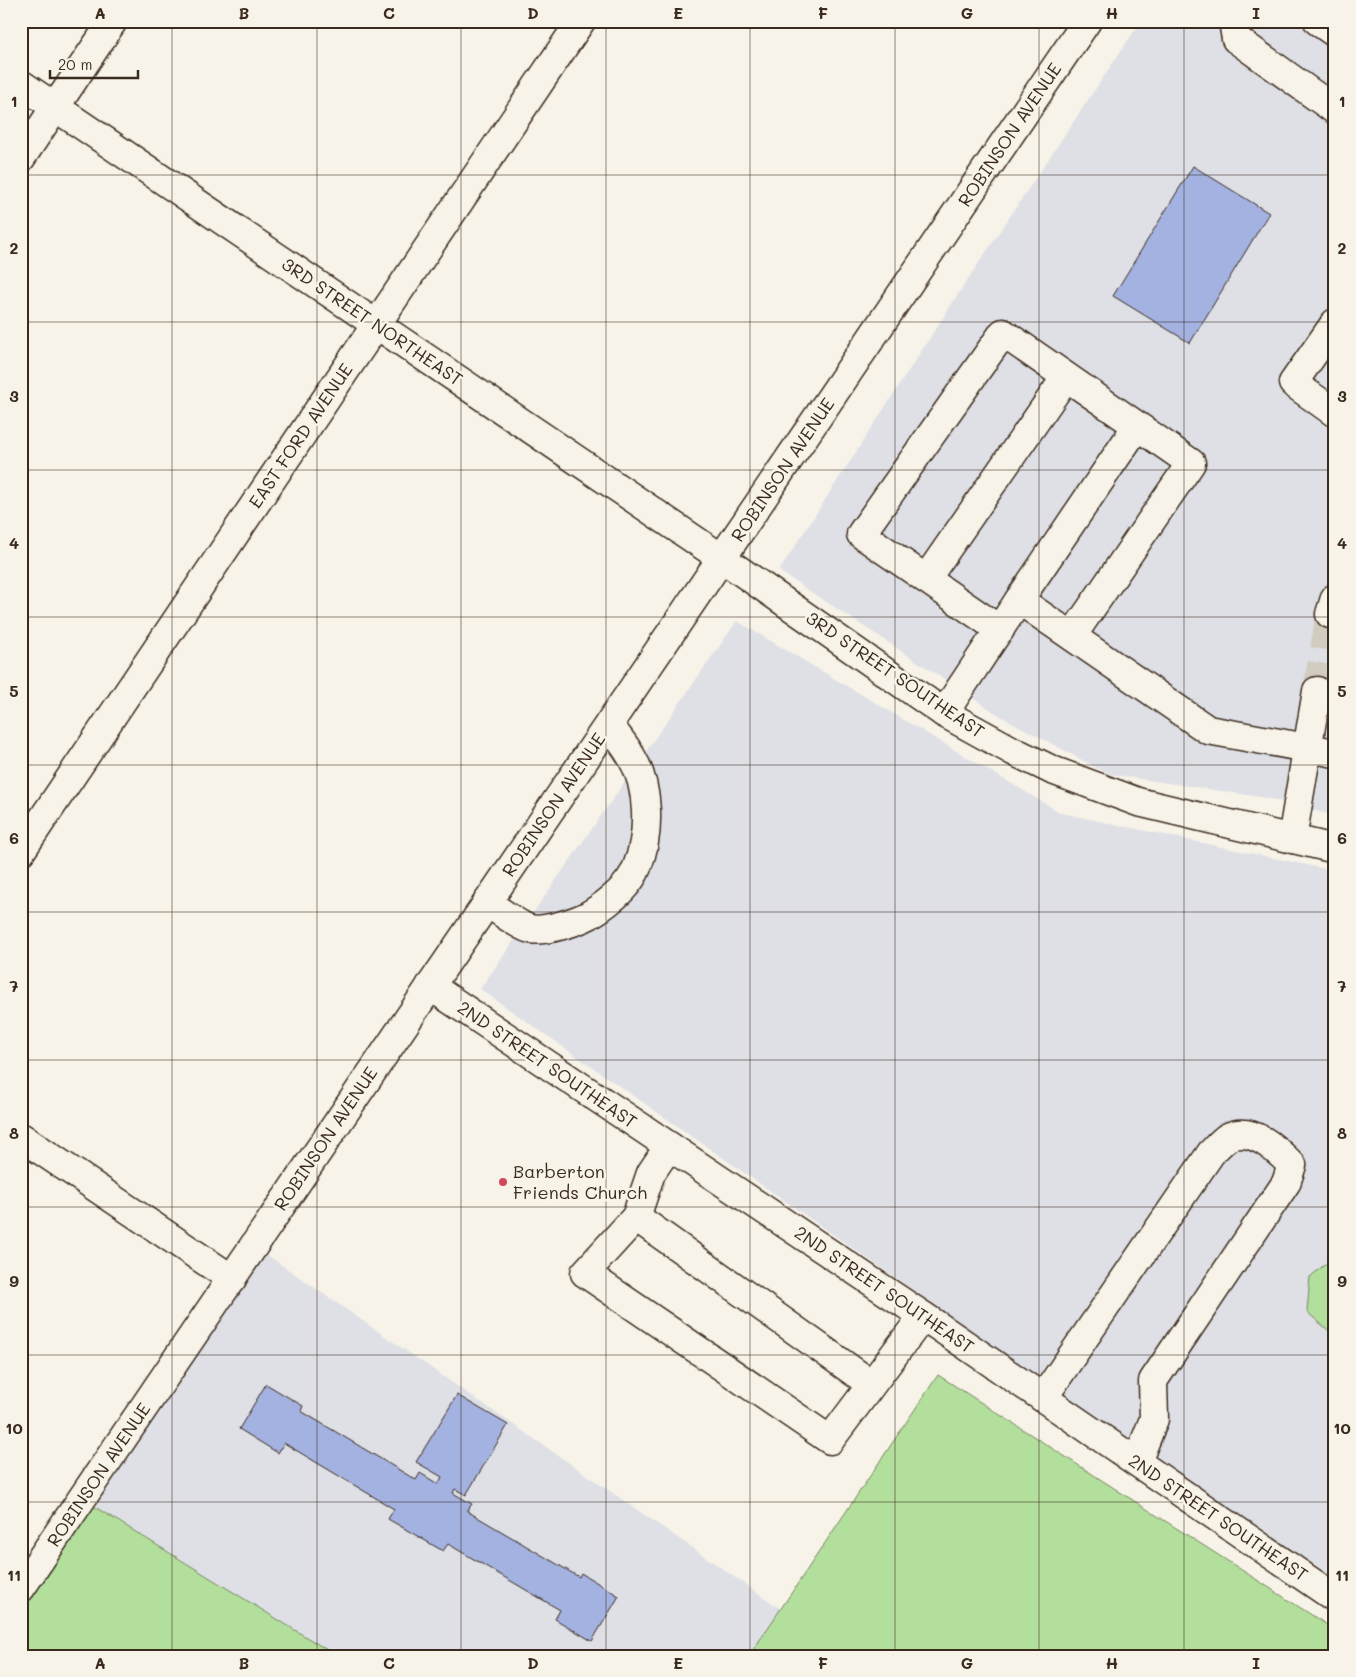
<svg xmlns="http://www.w3.org/2000/svg" width="1356" height="1677" viewBox="0 0 1356 1677" font-family="Mali,sans-serif">
<style>
.built{fill:#dee0e6}
.green{fill:#b3df9d;stroke:#77845e}
.building{fill:#a3b2e1;stroke:#3b2a1e}
.lines{fill:none;stroke-linecap:round;stroke-linejoin:round}
.minor-tunnel{stroke:#d1cbc0;stroke-width:28;stroke-dasharray:28 14;stroke-linecap:butt}
.minor-casing{stroke:#3b2a1e;stroke-width:31}
.major-casing{stroke:#3b2a1e;stroke-width:31}
.minor{stroke:#f7f3e8;stroke-width:28}
.major{stroke:#f7f3e8;stroke-width:28}
.grid{fill:none;stroke:#3b2a1e;stroke-width:1;stroke-opacity:0.55}
.poi-dot{fill:#d1495b;stroke:#f7f3e8;stroke-width:2}
.labels{text-anchor:middle;stroke-width:5;stroke-linejoin:round;paint-order:stroke}
.street-label{font-size:18px;fill:#3b2a1e;stroke:#f7f3e8}
.poi-label{font-size:18px;fill:#3b2a1e;stroke:#f7f3e8;text-anchor:start}
.neatline{fill:none;stroke:#3b2a1e;stroke-width:2}
.grid-label{font-size:16px;text-anchor:middle;font-weight:bold;fill:#3b2a1e}
</style>
<rect width="100%" height="100%" fill="#f7f3e8"/>
<filter id="ink" filterUnits="userSpaceOnUse"><feTurbulence type="fractalNoise" baseFrequency=".02" numOctaves="2"/><feDisplacementMap in="SourceGraphic" scale="10" xChannelSelector="R" yChannelSelector="G"/><feConvolveMatrix kernelMatrix="1 2 1 2 8 2 1 2 1" color-interpolation-filters="sRGB"/></filter>
<g filter="url(#ink)">
<g class="built">
<path d="M1141,21h194v795l-68,-18 -159,-24 -106,-57 -223,-146 189,-292z"/>
<path d="M737,621l324,192 274,58v707l-182,-121 -673,-468z"/>
<path d="M254,1246l527,363 -32,47h-412l-255,-157z"/>
</g>
<g class="green">
<path d="M1335,1256v80l-28,-24 3,-35z"/>
<path d="M938,1375l397,255v26h-586z"/>
<path d="M82,1499l255,157h-316v-68z"/>
</g>
<g class="building">
<path d="M1193,166l76,47 -79,130 -77,-47z"/>
<path d="M266,1384l37,22 -2,5 115,69 4,-7 18,11 4,-7 -26,-15 41,-67 51,30 -42,70 -11,-6 -2,4 19,11 -5,7 112,66 2,-4 38,23 -27,45 -37,-22 5,-9 -112,-66 -5,7 -55,-32 6,-10 -110,-66 -6,10 -39,-24z"/>
</g>
<g class="lines">
<path class="minor-tunnel" d="M1317,691l13,-77"/>
<g class="minor-casing">
<g id="minor">
<path d="M1233,21l3,18 99,71"/>
<path d="M1318,21l17,12"/>
<path d="M21,84l702,475 221,154 69,38 39,19 86,32 197,47"/>
<path d="M21,158l92,-137"/>
<path d="M1335,323l-42,60 42,30"/>
<path d="M926,579l140,-202"/>
<path d="M1019,600l118,-174"/>
<path d="M1330,614l5,-16"/>
<path d="M1000,630l-139,-96 142,-201 188,130 -119,173"/>
<path d="M944,713l75,-113 189,130 127,23"/>
<path d="M1292,839l25,-148"/>
<path d="M21,851l560,-830"/>
<path d="M487,903c11,6 31,23 43,26 14,3 46,-7 59,-14 18,-11 40,-27 48,-48 13,-33 13,-80 -6,-111 -6,-11 -15,-21 -22,-32"/>
<path d="M430,986l508,340 397,272"/>
<path d="M21,1137l211,142"/>
<path d="M669,1146l-18,27 -15,44 -51,56 245,167 93,-124"/>
<path d="M636,1217l235,167"/>
<path d="M1043,1398l168,-245c5,-5 11,-12 17,-16 24,-12 49,13 64,28l-6,18 -133,198 1,38 -17,43"/>
</g>
</g>
<g class="major-casing">
<path id="major" d="M21,1588l1066,-1567"/>
</g>
<use href="#minor" class="minor"/>
<use href="#major" class="major"/>
</g>
</g>
<path class="grid" d="M172,21v1635M317,21v1635M461,21v1635M606,21v1635M750,21v1635M895,21v1635M1039,21v1635M1184,21v1635M21,175h1314M21,322h1314M21,470h1314M21,617h1314M21,765h1314M21,912h1314M21,1060h1314M21,1207h1314M21,1355h1314M21,1502h1314"/>
<circle class="poi-dot" cx="503" cy="1182" r="5"/>
<g class="labels">
<g class="street-label">
<text transform="translate(1010 135) rotate(-56)" y="6">ROBINSON AVENUE</text>
<text transform="translate(372 322) rotate(34)" y="6">3RD STREET NORTHEAST</text>
<text transform="translate(301 436) rotate(-56)" y="6">EAST FORD AVENUE</text>
<text transform="translate(783 470) rotate(-56)" y="6">ROBINSON AVENUE</text>
<text transform="translate(895 675) rotate(34)" y="6">3RD STREET SOUTHEAST</text>
<text transform="translate(554 805) rotate(-56)" y="6">ROBINSON AVENUE</text>
<text transform="translate(547 1065) rotate(34)" y="6">2ND STREET SOUTHEAST</text>
<text transform="translate(326 1139) rotate(-56)" y="6">ROBINSON AVENUE</text>
<text transform="translate(884 1290) rotate(34)" y="6">2ND STREET SOUTHEAST</text>
<text transform="translate(99 1475) rotate(-56)" y="6">ROBINSON AVENUE</text>
<text transform="translate(1218 1518) rotate(34)" y="6">2ND STREET SOUTHEAST</text>
</g>
<g class="poi-label">
<text x="513" y="1178">Barberton<tspan x="513" dy="21">Friends Church</tspan></text>
</g>
</g>
<rect width="1356" height="1677" fill="none" stroke="#f7f3e8" stroke-width="55"/>
<path d="M50 70v8h88v-8" fill="none" stroke="#3b2a1e" stroke-width="2.5"/>
<text x="58" y="70" font-size="15" fill="#3b2a1e" stroke="#f7f3e8" stroke-width="4" paint-order="stroke">20 m</text>
<rect x="28" y="28" width="1300" height="1622" class="neatline"/>
<g class="grid-label">
<text x="100" y="19">A</text>
<text x="244" y="19">B</text>
<text x="389" y="19">C</text>
<text x="533" y="19">D</text>
<text x="678" y="19">E</text>
<text x="823" y="19">F</text>
<text x="967" y="19">G</text>
<text x="1112" y="19">H</text>
<text x="1256" y="19">I</text>
<text x="14" y="107">1</text>
<text x="1342" y="107">1</text>
<text x="14" y="254">2</text>
<text x="1342" y="254">2</text>
<text x="14" y="402">3</text>
<text x="1342" y="402">3</text>
<text x="14" y="549">4</text>
<text x="1342" y="549">4</text>
<text x="14" y="697">5</text>
<text x="1342" y="697">5</text>
<text x="14" y="844">6</text>
<text x="1342" y="844">6</text>
<text x="14" y="992">7</text>
<text x="1342" y="992">7</text>
<text x="14" y="1139">8</text>
<text x="1342" y="1139">8</text>
<text x="14" y="1287">9</text>
<text x="1342" y="1287">9</text>
<text x="14" y="1434">10</text>
<text x="1342" y="1434">10</text>
<text x="14" y="1581">11</text>
<text x="1342" y="1581">11</text>
<text x="100" y="1669">A</text>
<text x="244" y="1669">B</text>
<text x="389" y="1669">C</text>
<text x="533" y="1669">D</text>
<text x="678" y="1669">E</text>
<text x="823" y="1669">F</text>
<text x="967" y="1669">G</text>
<text x="1112" y="1669">H</text>
<text x="1256" y="1669">I</text>
</g>
</svg>
